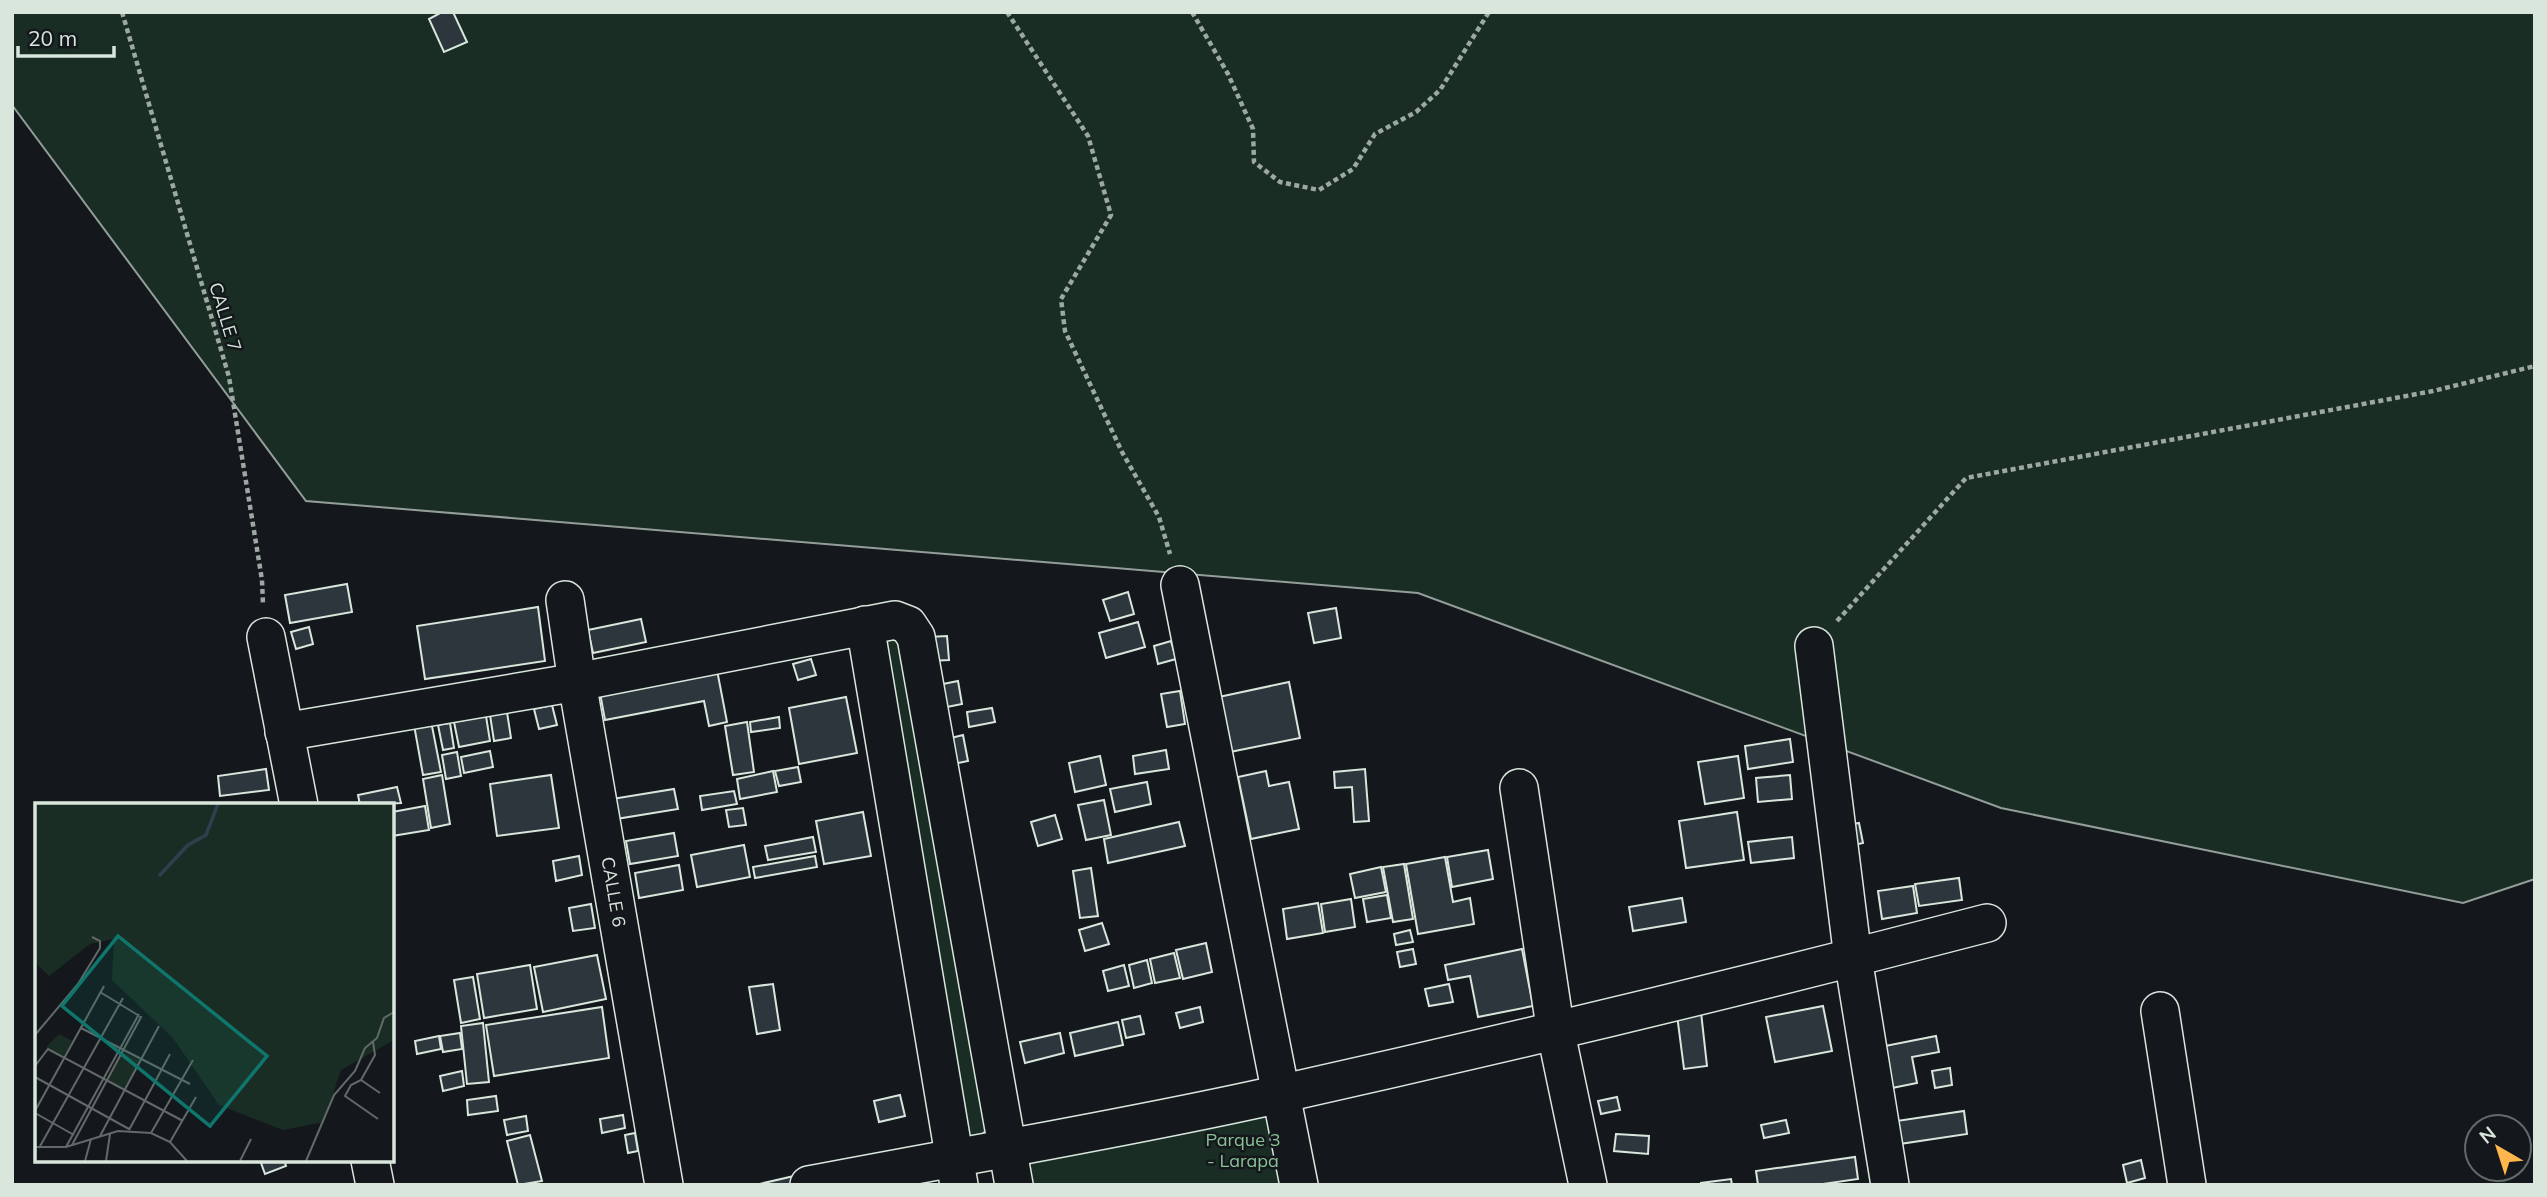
<svg xmlns="http://www.w3.org/2000/svg" width="2547" height="1197" viewBox="0 0 2547 1197" font-family="Mulish,sans-serif">
<style>
.green{fill:#1a2d24;stroke:#939e99;stroke-width:2}
.building{fill:#2c363c;stroke:#d8e6dc;stroke-width:2}
.lines{fill:none;stroke-linecap:round;stroke-linejoin:round}
.minor-casing{stroke:#d8e6dc;stroke-width:40}
.path{stroke:#9da8a2;stroke-width:4.5;stroke-dasharray:5 3.5;stroke-linecap:butt}
.minor{stroke:#14181c;stroke-width:37}
.labels{text-anchor:middle;stroke-width:5;stroke-linejoin:round;paint-order:stroke}
.street-label{font-size:18px;fill:#d8e6dc;stroke:#14181c}
.park-label{font-size:18px;fill:#8ac095;stroke:#14181c}
.inset-river{fill:none;stroke:#2f3f4d;stroke-width:3.5}
.inset-road{fill:none;stroke:#626a69;stroke-width:2}
.view{fill:#0f766e;fill-opacity:0.15;stroke:#0f766e;stroke-width:3.5}
.inset-edge{fill:none;stroke:#d8e6dc;stroke-width:3.5}
</style>
<rect width="100%" height="100%" fill="#14181c"/>
<g class="green">
<path d="M12,12h2523v867l-72,24 -462,-95 -583,-215 -1112,-92 -294,-396z"/>
<path d="M882,639h17l87,491 -7,8 -16,-2z"/>
<path d="M1273,1109l14,76h-270l-4,-22z"/>
</g>
<g class="building">
<path d="M442,12h11l14,30 -23,10 -15,-33z"/>
<path d="M347,584l5,28 -62,11 -5,-28z"/>
<path d="M1128,592l6,22 -24,7 -7,-21z"/>
<path d="M538,607l7,54 -120,18 -8,-53z"/>
<path d="M1336,608l5,30 -27,5 -6,-30z"/>
<path d="M641,619l5,23 -53,11 -5,-23z"/>
<path d="M1138,622l7,25 -39,11 -7,-25z"/>
<path d="M309,627l4,17 -17,5 -5,-17z"/>
<path d="M947,636l2,24 -20,1 -1,-24z"/>
<path d="M1171,641l5,18 -18,5 -4,-18z"/>
<path d="M811,659l5,16 -18,5 -5,-16z"/>
<path d="M717,670l10,52 -18,4 -5,-25 -99,19 -5,-27z"/>
<path d="M958,681l4,23 -25,5 -4,-23z"/>
<path d="M1289,682l11,56 -75,15 -11,-55z"/>
<path d="M1180,691l5,33 -18,3 -6,-33z"/>
<path d="M846,697l11,56 -58,11 -10,-56z"/>
<path d="M552,705l5,20 -18,4 -5,-20z"/>
<path d="M992,708l3,14 -26,5 -2,-15z"/>
<path d="M507,712l4,26 -17,3 -4,-26z"/>
<path d="M486,716l4,25 -31,6 -5,-25z"/>
<path d="M779,717l1,11 -29,4 -1,-10z"/>
<path d="M431,721l10,51 -18,3 -9,-50z"/>
<path d="M747,722l7,50 -21,3 -8,-49z"/>
<path d="M450,723l4,25 -11,2 -5,-25z"/>
<path d="M963,735l5,26 -20,4 -5,-25z"/>
<path d="M1790,739l3,23 -45,7 -3,-23z"/>
<path d="M1166,750l3,19 -34,5 -2,-18z"/>
<path d="M490,751l3,16 -29,6 -3,-16z"/>
<path d="M457,752l4,24 -15,3 -4,-24z"/>
<path d="M1100,756l6,29 -31,7 -6,-29z"/>
<path d="M1738,756l6,42 -39,6 -7,-42z"/>
<path d="M798,767l3,15 -22,4 -4,-15z"/>
<path d="M266,769l3,21 -49,6 -2,-20z"/>
<path d="M1365,769l4,52 -15,1 -2,-35 -17,1 -1,-16z"/>
<path d="M773,771l4,21 -37,7 -3,-20z"/>
<path d="M1266,771l3,15 20,-4 10,47 -48,10 -13,-62z"/>
<path d="M442,775l8,49 -19,4 -8,-49z"/>
<path d="M551,775l8,53 -62,8 -7,-52z"/>
<path d="M1790,775l2,24 -34,3 -2,-24z"/>
<path d="M1147,782l4,22 -36,8 -5,-23z"/>
<path d="M397,787l4,16 -41,2 -2,-10z"/>
<path d="M674,789l4,20 -62,10 -4,-20z"/>
<path d="M734,791l3,13 -35,6 -2,-14z"/>
<path d="M1104,800l7,35 -25,5 -8,-35z"/>
<path d="M425,806l4,24 -37,6v-24z"/>
<path d="M743,808l3,17 -17,2 -3,-17z"/>
<path d="M863,812l8,44 -47,8 -8,-43z"/>
<path d="M1737,812l7,48 -58,8 -7,-47z"/>
<path d="M1055,815l7,24 -24,7 -7,-24z"/>
<path d="M1179,822l6,24 -77,17 -4,-24z"/>
<path d="M1859,823l4,20 -18,4 -3,-21z"/>
<path d="M674,833l4,23 -48,8 -4,-23z"/>
<path d="M813,837l3,15 -48,8 -3,-14z"/>
<path d="M1792,837l2,21 -43,5 -3,-21z"/>
<path d="M744,845l6,32 -53,10 -6,-32z"/>
<path d="M1488,850l5,29 -41,8 -5,-30z"/>
<path d="M579,856l3,19 -26,6 -3,-20z"/>
<path d="M815,856l2,11 -62,11 -2,-11z"/>
<path d="M1445,857l8,45 17,-4 4,26 -56,10 -12,-70z"/>
<path d="M1404,864l9,55 -20,3 -10,-55z"/>
<path d="M679,865l4,25 -44,8 -4,-25z"/>
<path d="M1381,867l5,25 -31,6 -5,-24z"/>
<path d="M1091,868l7,48 -18,2 -7,-47z"/>
<path d="M1959,878l3,22 -43,6 -4,-22z"/>
<path d="M1913,886l4,27 -35,6 -4,-28z"/>
<path d="M1387,895l4,23 -24,4 -4,-23z"/>
<path d="M1682,898l4,24 -53,9 -4,-24z"/>
<path d="M1351,899l4,28 -30,5 -4,-28z"/>
<path d="M1318,903l5,30 -36,6 -4,-30z"/>
<path d="M591,904l4,24 -22,3 -4,-23z"/>
<path d="M1102,923l7,21 -24,7 -6,-21z"/>
<path d="M1410,930l3,12 -17,3 -2,-11z"/>
<path d="M1206,943l6,29 -29,7 -7,-29z"/>
<path d="M1413,949l3,15 -16,3 -3,-15z"/>
<path d="M1522,949l11,57 -55,11 -8,-41 -22,4 -3,-15z"/>
<path d="M1174,953l6,25 -25,5 -5,-24z"/>
<path d="M597,955l9,44 -63,13 -9,-45z"/>
<path d="M1147,960l5,23 -18,5 -5,-23z"/>
<path d="M530,965l7,44 -53,9 -7,-44z"/>
<path d="M1124,965l5,21 -21,5 -5,-20z"/>
<path d="M473,977l7,42 -19,4 -7,-43z"/>
<path d="M773,984l7,46 -23,4 -8,-47z"/>
<path d="M1449,984l4,18 -24,4 -4,-17z"/>
<path d="M1823,1006l9,45 -57,11 -9,-45z"/>
<path d="M602,1007l7,51 -115,18 -8,-51z"/>
<path d="M1200,1007l3,15 -23,6 -4,-15z"/>
<path d="M1701,1012l6,54 -23,3 -7,-54z"/>
<path d="M1140,1016l4,18 -18,4 -4,-18z"/>
<path d="M1118,1022l5,23 -48,11 -5,-23z"/>
<path d="M483,1023l6,59 -22,2 -6,-58z"/>
<path d="M460,1033l2,16 -19,3 -3,-16z"/>
<path d="M1060,1033l4,20 -39,10 -5,-21z"/>
<path d="M439,1036l2,13 -24,5 -2,-13z"/>
<path d="M1936,1036l3,16 -27,5 5,26 -25,5 -7,-42z"/>
<path d="M1950,1068l2,17 -17,3 -3,-17z"/>
<path d="M462,1071l2,15 -21,5 -3,-15z"/>
<path d="M900,1095l5,21 -26,6 -5,-21z"/>
<path d="M496,1096l2,15 -30,4 -1,-15z"/>
<path d="M1617,1097l3,13 -19,4 -3,-13z"/>
<path d="M1964,1111l3,23 -74,11 -3,-23z"/>
<path d="M623,1115l2,13 -23,5 -2,-14z"/>
<path d="M526,1116l2,15 -21,4 -3,-15z"/>
<path d="M1786,1120l3,13 -25,5 -3,-13z"/>
<path d="M635,1133l3,18 -10,2 -3,-18z"/>
<path d="M1616,1134l33,2 -1,18 -34,-3z"/>
<path d="M530,1135l12,46 -24,4 -11,-44z"/>
<path d="M1855,1157l3,22 -42,6h-58l-2,-14z"/>
<path d="M260,1160h24l2,6 -21,8z"/>
<path d="M2141,1160l4,18 -18,5 -4,-18z"/>
<path d="M807,1173l2,12h-54z"/>
<path d="M1731,1179l1,6h-31v-2z"/>
</g>
<g class="lines">
<g class="minor-casing">
<g id="minor">
<path d="M1180,585l119,600"/>
<path id="s1" d="M565,600l12,82 87,503"/>
<path d="M865,625l94,560"/>
<path d="M266,637l33,168"/>
<path d="M1814,646l39,312 37,227"/>
<path d="M284,732l293,-50 318,-62 13,5 8,12 98,548"/>
<path d="M1519,788l37,245 32,152"/>
<path d="M2160,1011l27,174"/>
<path d="M370,1160l5,25"/>
<path d="M809,1185c151,-29 303,-54 453,-87 243,-54 484,-112 725,-175"/>
</g>
</g>
<g class="path">
<path d="M122,12l107,365 33,203 1,25"/>
<path d="M1007,12l81,124 23,79 -50,84 4,32 57,121 37,65 11,37"/>
<path d="M1192,12l36,62 25,55 1,33 26,20 39,8 34,-21 22,-35 41,-22 24,-22 49,-78"/>
<path d="M1837,621l129,-143 467,-87 102,-25"/>
</g>
<use href="#minor" class="minor"/>
</g>
<g class="labels">
<g class="street-label">
<text transform="translate(225 317) rotate(73)" y="6">CALLE 7</text>
<text dy="6" stroke="none"><textPath href="#s1" startOffset="296">CALLE 6</textPath></text>
</g>
<g class="park-label">
<text x="1243" y="1146">Parque 3<tspan x="1243" dy="21">- Larapa</tspan></text>
</g>
</g>
<g transform="translate(35 803)">
<rect width="359" height="359" fill="#14181c"/>
<path d="M0,1h359v236l-53,30 -17,52 -41,8 -64,-25 -46,-67 -61,-58 2,-41 -24,5 -41,32 -14,-14zM24,231l13,7 -8,15 -18,-9zM87,249l18,9 -15,28 -18,-9z" fill="#1a2d24"/>
<path class="inset-river" d="M124,73l29,-31 18,-10 12,-31"/>
<path class="inset-road" d="M46,225l109,56M0,232l43,-51 22,-36v-7l-8,-4M338,239l2,13 -14,25 19,13M0,263l13,-17 135,72M0,274l94,52M326,277l-10,5 -6,11 33,23M0,308l69,-125M0,310l39,22M94,327l41,-76M116,330l42,-73M65,333l59,-110M135,339l26,-45M37,342l69,-128 -41,-25M0,344h31l52,-16 33,2 19,9 17,19M31,344l73,-133M4,345l84,-150M50,358l6,-22M71,358l4,-27M205,358l11,-22M271,358l28,-66 21,-24 10,-23 12,-10 7,-20 10,-6"/>
<path class="view" d="M83,133l149,120 -57,70 -148,-120z"/>
<rect width="359" height="359" class="inset-edge"/>
</g>
<rect width="2547" height="1197" fill="none" stroke="#d8e6dc" stroke-width="28"/>
<g transform="translate(2498 1148) rotate(321)"><circle r="33" fill="#14181c" stroke="#626a69" stroke-width="2"/>
<path d="M0-5L12 26L0 18L-12 26Z" fill="#ffb74d"/>
<text y="-10" font-size="19" font-weight="bold" text-anchor="middle" fill="#d8e6dc">N</text>
</g>
<path d="M18 46v10h96v-10" fill="none" stroke="#d8e6dc" stroke-width="3.5"/>
<text x="28" y="46" font-size="21" fill="#d8e6dc" stroke="#14181c" stroke-width="5" paint-order="stroke">20 m</text>
</svg>
